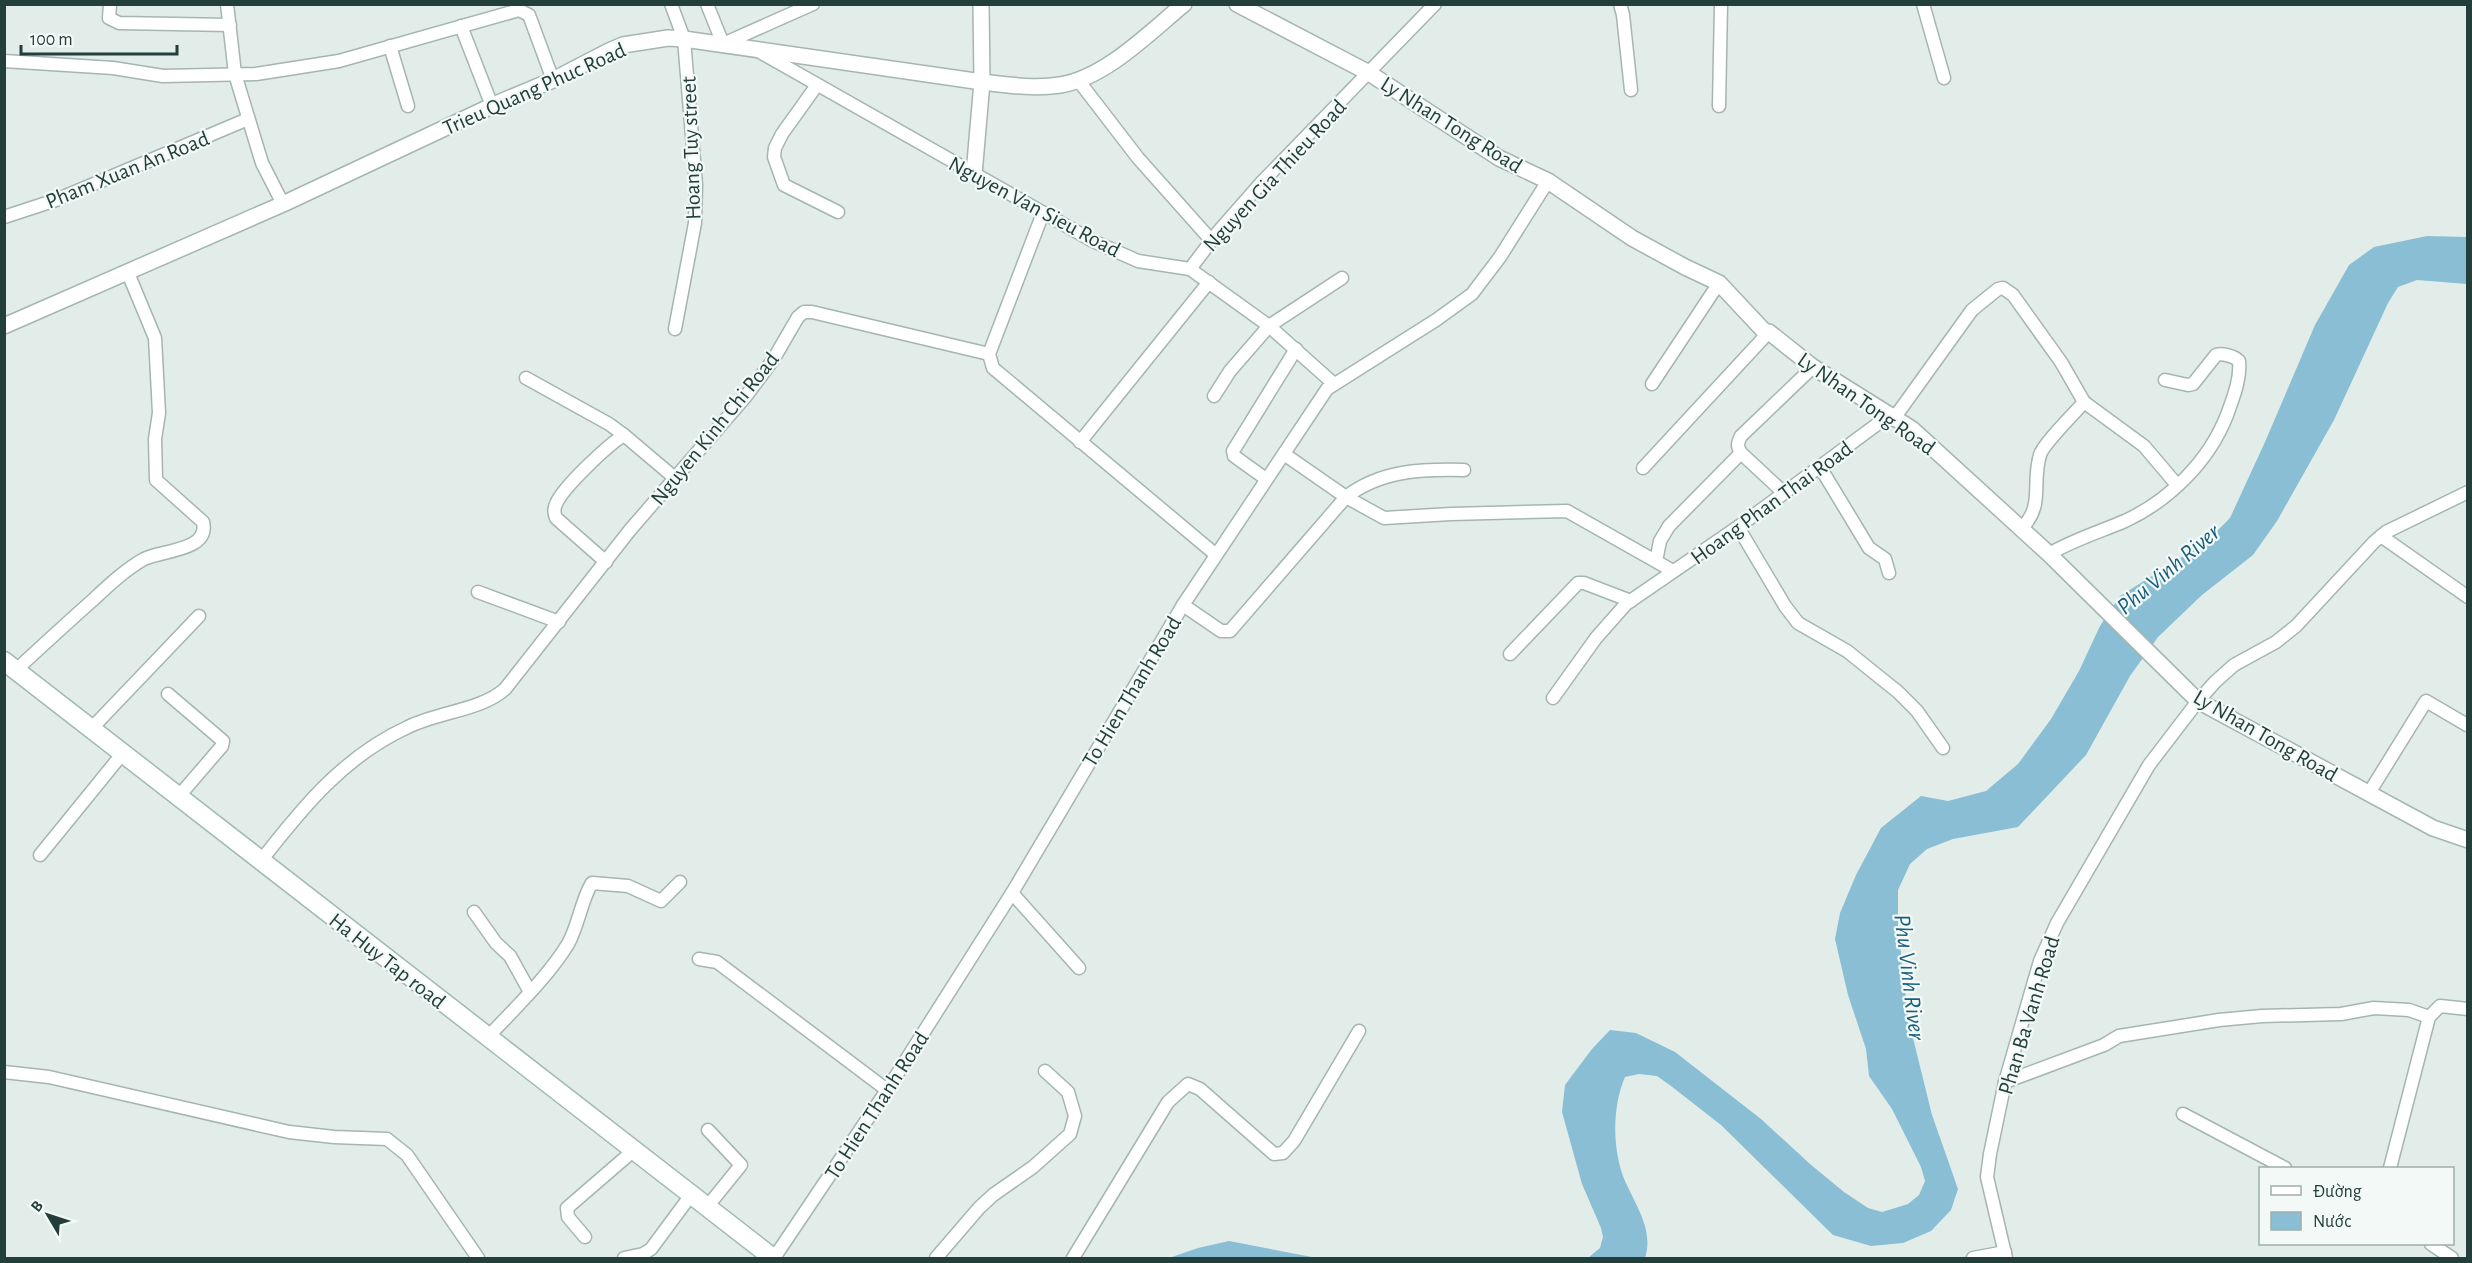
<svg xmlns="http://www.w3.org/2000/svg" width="2472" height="1263" viewBox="0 0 2472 1263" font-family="'Alegreya Sans',sans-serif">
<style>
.water{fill:#89bed4}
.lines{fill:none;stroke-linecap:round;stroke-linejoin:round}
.minor-casing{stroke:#a5b5b2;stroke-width:15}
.tertiary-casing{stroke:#a5b5b2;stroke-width:18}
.secondary-casing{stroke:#a0b9b3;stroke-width:21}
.minor{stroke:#fff;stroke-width:12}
.tertiary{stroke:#fff;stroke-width:15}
.secondary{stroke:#fff;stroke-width:18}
.labels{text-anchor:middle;stroke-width:4.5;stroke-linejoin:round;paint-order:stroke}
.street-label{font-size:22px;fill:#223f3b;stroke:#f3f9f7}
.water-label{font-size:24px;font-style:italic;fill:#195f7d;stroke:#f3f9f7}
</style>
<rect width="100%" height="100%" fill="#e2edea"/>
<g class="water">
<path d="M2427,236l40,1v47l-50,-4 -19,7 -10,16 -54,117 -57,101 -24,34 -51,40 -44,42 -28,39 -44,79 -68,72 -65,12 -26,10 -17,15 -12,26v36l10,92 24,97 26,74 -7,21 -20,21 -28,12 -32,3 -38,-11 -112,-110 -50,-39 -14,-10 -18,-2 -14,3c-13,30 -13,73 0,104 11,25 29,49 20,77h-57l12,-10 3,-11 -2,-9 -19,-44 -20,-72 3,-27 27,-36 18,-19 26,3 39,19 86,67 49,45 34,28 24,16 14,4 26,-8 11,-9 6,-14 -4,-14 -29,-58 -23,-33 -3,-27 -18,-54 -13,-56 5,-26 16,-38 25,-47 40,-32 27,5 38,-10 32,-27 33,-45 28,-48 21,-45 20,-30 86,-54 24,-24 35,-76 50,-117 34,-60 25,-18z"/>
<path d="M1229,1241l88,17h-148l29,-10z"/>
</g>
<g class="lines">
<g class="minor-casing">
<g id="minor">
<path d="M110,4l-1,14 10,5 111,2"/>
<path d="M227,4l8,70 27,89 21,41"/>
<path d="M671,4l13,35 12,146 -1,38 -20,106"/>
<path d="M707,4l16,40 90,-40"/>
<path d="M1620,4l3,11 8,75"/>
<path d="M1923,4l21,74"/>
<path d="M461,26l31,80"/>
<path d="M390,46l18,60"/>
<path d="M760,52l333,189 45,20 52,8 79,57 65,58"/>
<path d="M4,61l109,7 50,8 93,-2 83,-13 180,-51 10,5 24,65"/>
<path d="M1078,80l60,78 73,82"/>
<path d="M817,85l-35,49 -7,14 -1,9 10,28 54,27"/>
<path d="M1719,106l2,-102"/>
<path d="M1043,213l-54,141 4,14 222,186"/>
<path d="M4,217l52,-17 192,-81"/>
<path d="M1190,269l28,-37 44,-50 173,-178"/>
<path d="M526,378l83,46 15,11"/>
<path d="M1652,384l67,-101"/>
<path d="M1214,396l16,-25 39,-45 73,-48"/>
<path d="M1895,417l77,-107 26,-21 5,-1 10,7 48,67 23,40 60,44 33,39"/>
<path d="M1080,442l129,-160"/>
<path d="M1284,454l62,43 38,21 67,-4 116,-3 106,60"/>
<path d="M1820,467l49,81 16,11 4,14"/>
<path d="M1643,468l126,-136"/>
<path d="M1266,479l-32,-23 -1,-5 63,-102"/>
<path d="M1783,492l-42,-39c-4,-7 -4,-9 0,-17l72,-69"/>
<path d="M1738,527l47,79 13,17 49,28 51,41 19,19 26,37"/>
<path d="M2021,529c24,-24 10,-44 19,-74 3,-11 35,-42 44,-53"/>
<path d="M2381,536l87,61"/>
<path d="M2049,554c24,-14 50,-22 76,-33 45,-21 84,-60 102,-106 6,-17 14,-36 12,-54 -5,-5 -17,-8 -23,-6l-23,29 -5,1 -23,-5"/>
<path d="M1656,561l4,-20 9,-15 72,-73"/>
<path d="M606,562l-50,-44c-2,-5 -2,-10 0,-14 7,-17 52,-59 68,-69l52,44"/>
<path d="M478,592l81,30"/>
<path d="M1183,605l38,26h9l116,-134c35,-27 76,-28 118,-27"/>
<path d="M1510,654l68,-71h6l47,18"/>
<path d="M16,670c26,-24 52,-48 78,-71 15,-14 32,-30 50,-40 18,-9 66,-8 59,-37l-47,-42 -1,-41 4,-26 -4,-75 -27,-65"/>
<path d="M168,694l55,47 -1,5 -43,50"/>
<path d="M1553,698l43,-60 30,-34 112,-77 153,-113"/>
<path d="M92,728l107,-112"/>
<path d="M2369,793l57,-92 41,24"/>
<path d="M40,855l83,-102"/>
<path d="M260,862c42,-54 84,-106 148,-135 30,-15 74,-17 97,-38l125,-159 116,-134 27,-36 25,-43 6,-5h8l177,42"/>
<path d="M1012,893l67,75"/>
<path d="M474,912l22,31 14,13 20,36"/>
<path d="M699,959l18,3 170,128"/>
<path d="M488,1037c27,-29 59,-59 80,-93 10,-17 14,-46 24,-61l36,3 33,15 19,-19"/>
<path d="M4,1072l45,5 240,55 45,5 53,2 20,16 71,103"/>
<path d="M2005,1082l99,-37 15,-9 100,-16 43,-4 79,-2 33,-6 35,2 20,7"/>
<path d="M2183,1114l102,54"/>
<path d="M2390,1168l39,-151 11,-11 28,3"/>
<path d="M707,1207l34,-42 -33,-35"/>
<path d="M585,1237l-17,-20 -1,-9 66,-57"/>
<path d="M2431,1244l21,14"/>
<path d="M624,1258l19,-4 8,-5 40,-54"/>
<path d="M774,1258l113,-168 125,-197 171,-288 144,-216 109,-69 36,-26 28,-37 48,-76"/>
<path d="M936,1258l43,-50 14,-13 40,-28 37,-33 5,-18 -7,-24 -23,-21"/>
<path d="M1073,1258l95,-156 20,-18 12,5 74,65 9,-1 11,-12 65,-110"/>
<path d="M1973,1258l32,-6"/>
<path d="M2006,1258l-19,-81 3,-23 15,-72 35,-121 17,-38 92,-158 49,-64 17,-19 19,-17 42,-23 20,-16 78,-84 12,-10 82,-40"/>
</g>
</g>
<g class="tertiary-casing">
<g id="tertiary">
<path d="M1237,4l132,69 130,85 49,23 84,57 53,29 34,16 45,48 5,1 44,35 99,62 137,125 149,147 235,127 35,12"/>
<path d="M974,174l8,-92 -1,-78"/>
<path d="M4,326l279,-122 215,-101 55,-23 56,-29 14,-6 45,-7 16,1 298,43c26,3 52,7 78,3 45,-7 89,-52 124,-81"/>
</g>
</g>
<g class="secondary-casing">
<path id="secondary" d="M4,661l769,597"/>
</g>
<use href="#minor" class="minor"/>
<use href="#tertiary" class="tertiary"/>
<use href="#secondary" class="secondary"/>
</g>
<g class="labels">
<g class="street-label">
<text transform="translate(534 88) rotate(-24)" y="8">Trieu Quang Phuc Road</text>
<text transform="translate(1452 124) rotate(32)" y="8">Ly Nhan Tong Road</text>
<text transform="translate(690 148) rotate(-92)" y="8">Hoang Tuy street</text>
<text transform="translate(127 169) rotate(-22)" y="8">Pham Xuan An Road</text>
<text transform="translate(1274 175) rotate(-47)" y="8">Nguyen Gia Thieu Road</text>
<text transform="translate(1035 206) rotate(28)" y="8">Nguyen Van Sieu Road</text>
<text transform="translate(1867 403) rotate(35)" y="8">Ly Nhan Tong Road</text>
<text transform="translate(714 428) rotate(-51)" y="8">Nguyen Kinh Chi Road</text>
<text transform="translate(1771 502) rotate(-36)" y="8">Hoang Phan Thai Road</text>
<text transform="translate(1131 691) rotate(-59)" y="8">To Hien Thanh Road</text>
<text transform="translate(2266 735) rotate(30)" y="8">Ly Nhan Tong Road</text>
<text transform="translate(388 960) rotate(38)" y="8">Ha Huy Tap road</text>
<text transform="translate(2028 1015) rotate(-73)" y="8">Phan Ba Vanh Road</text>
<text transform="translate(876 1105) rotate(-57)" y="8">To Hien Thanh Road</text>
</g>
<g class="water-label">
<text transform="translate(2168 569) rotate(-40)" y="8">Phu Vinh River</text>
<text transform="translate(1910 977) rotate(83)" y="8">Phu Vinh River</text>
</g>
</g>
<rect width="2472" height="1263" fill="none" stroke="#223f3b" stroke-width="12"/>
<rect x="2259" y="1167" width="195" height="78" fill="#f3f9f7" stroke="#9fafac" stroke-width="1.5"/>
<rect x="2271" y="1186" width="30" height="9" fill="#ffffff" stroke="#9fafac" stroke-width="1.5"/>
<text x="2313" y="1197" font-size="18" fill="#223f3b">Đường</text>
<rect x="2271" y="1212" width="30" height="18" fill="#89bed4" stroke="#9fafac" stroke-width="1.5"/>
<text x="2313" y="1227" font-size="18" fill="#223f3b">Nước</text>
<g transform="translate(48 1215) rotate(309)" stroke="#f3f9f7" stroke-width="4.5" paint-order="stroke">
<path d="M0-4.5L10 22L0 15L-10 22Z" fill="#223f3b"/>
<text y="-9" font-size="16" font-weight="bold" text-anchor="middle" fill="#223f3b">B</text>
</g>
<path d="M21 45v9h156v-9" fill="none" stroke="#223f3b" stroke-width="3"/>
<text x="30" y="45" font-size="18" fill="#223f3b" stroke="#f3f9f7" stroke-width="4.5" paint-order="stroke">100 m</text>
</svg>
